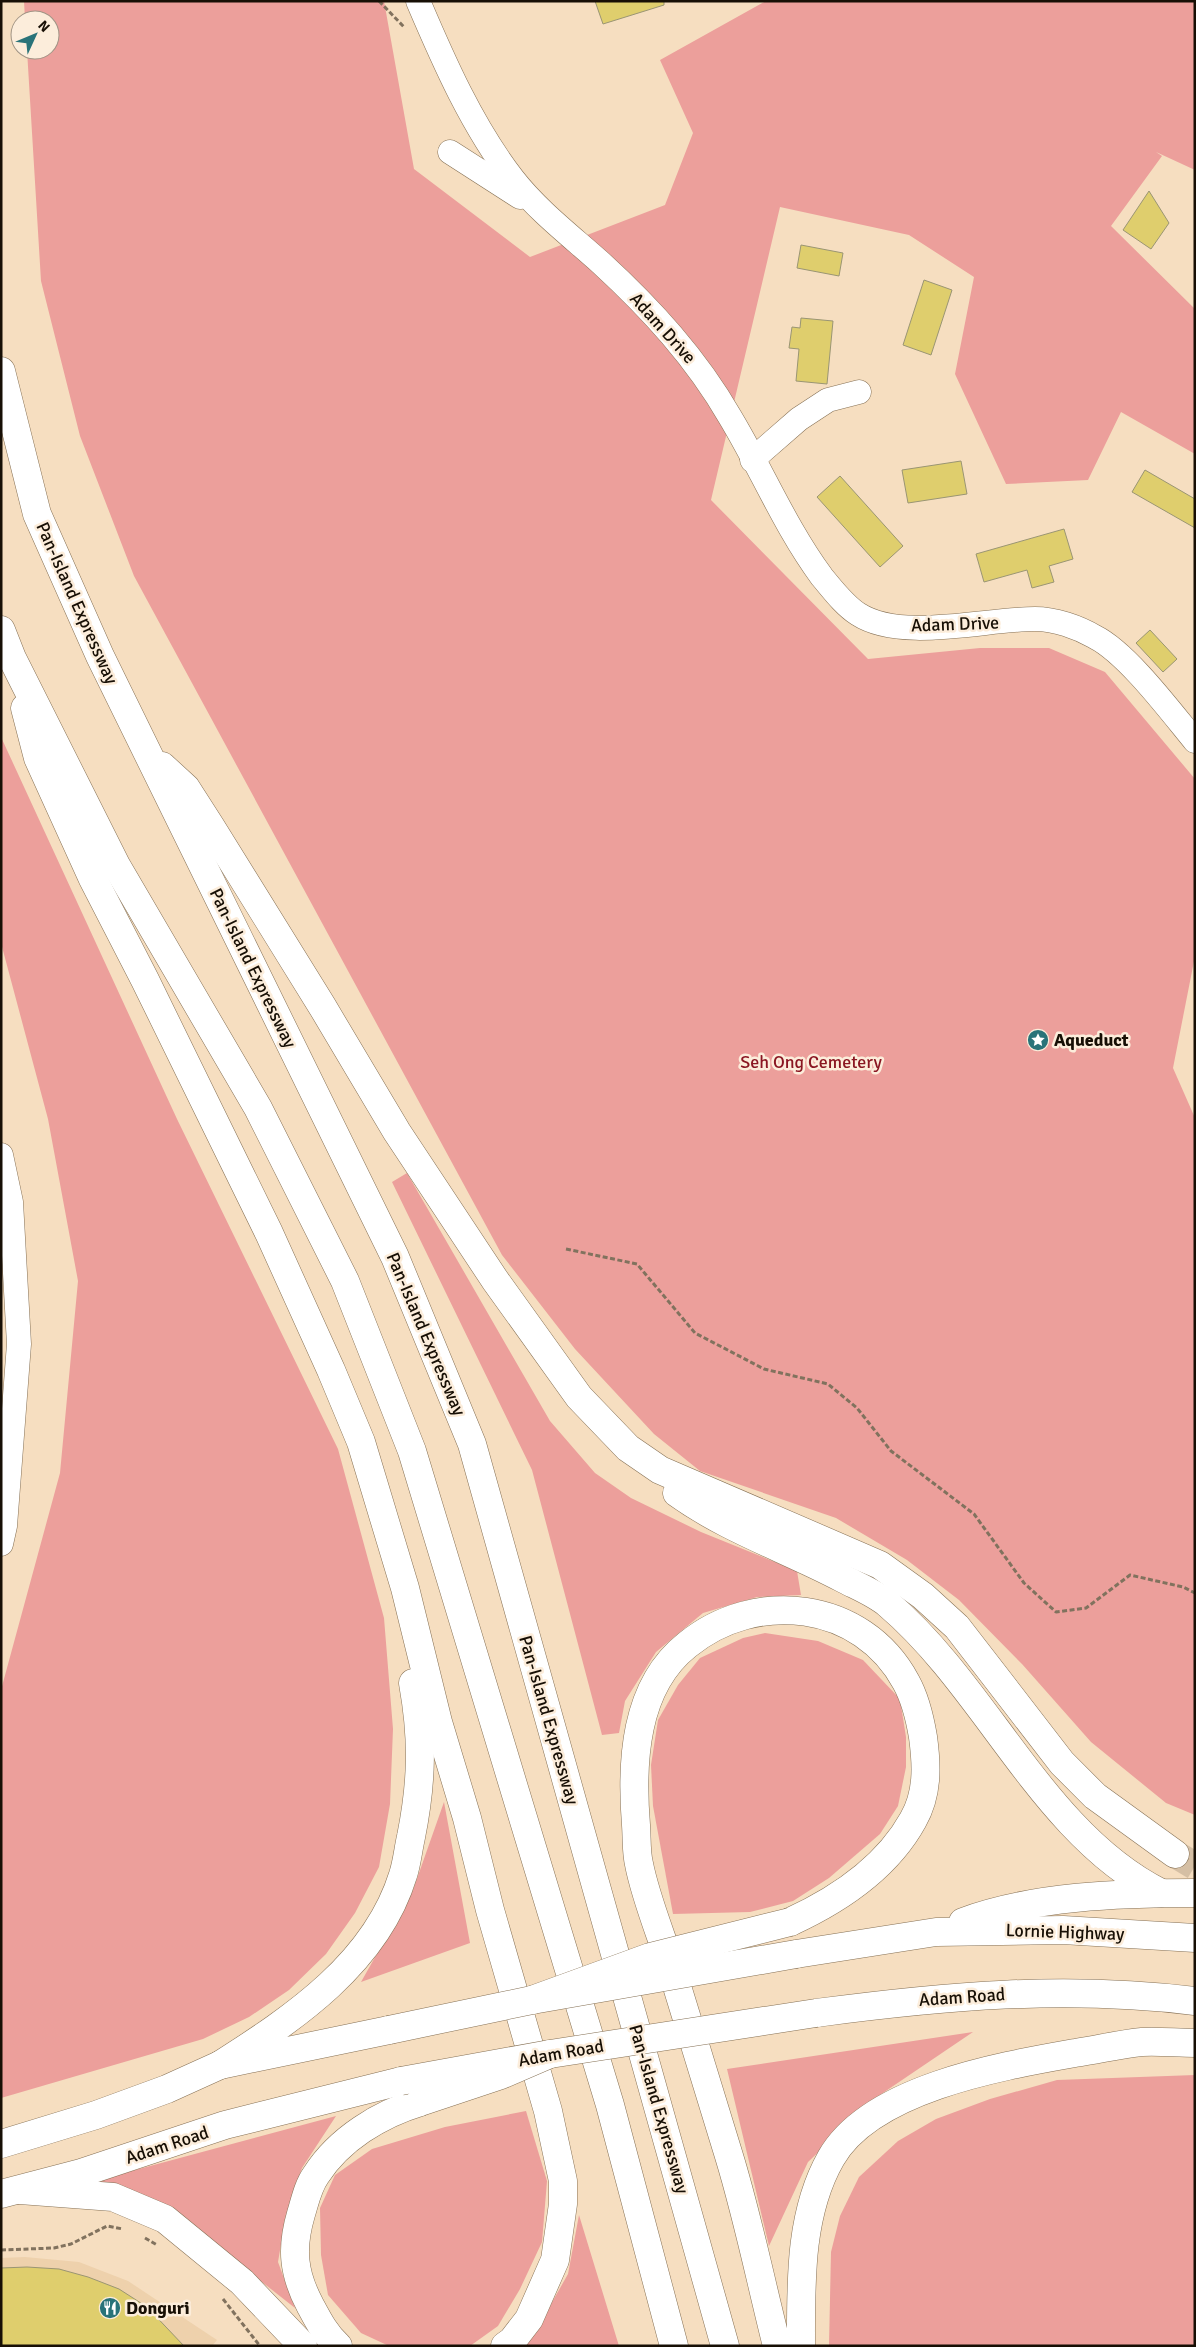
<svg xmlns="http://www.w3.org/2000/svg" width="1196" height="2347" viewBox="0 0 1196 2347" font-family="Signika,sans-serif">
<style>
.built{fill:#eed1ac}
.green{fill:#ec9f9b}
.building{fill:#dfce6d;stroke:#9a9573}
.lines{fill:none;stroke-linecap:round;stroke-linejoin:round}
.motorway-tunnel{stroke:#d5bfa4;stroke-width:28;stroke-dasharray:28 14;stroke-linecap:butt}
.minor-casing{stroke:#867155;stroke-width:25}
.trunk-casing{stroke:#867155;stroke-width:29}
.motorway-casing{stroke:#867155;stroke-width:29}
.path{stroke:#81725e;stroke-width:3;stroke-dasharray:5 2.5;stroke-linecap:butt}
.minor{stroke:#fff;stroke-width:24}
.trunk{stroke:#fff;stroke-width:28}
.motorway{stroke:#fff;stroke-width:28}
.trunk-bridge-casing{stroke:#867155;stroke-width:29;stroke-linecap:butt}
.motorway-bridge-casing{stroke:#867155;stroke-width:29;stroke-linecap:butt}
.trunk-bridge{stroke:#fff;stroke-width:28}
.motorway-bridge{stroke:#fff;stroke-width:28}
.labels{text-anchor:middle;stroke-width:5;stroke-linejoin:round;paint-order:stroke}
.street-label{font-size:18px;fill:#170f05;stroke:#fceddb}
.poi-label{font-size:18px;font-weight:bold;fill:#170f05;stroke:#fceddb;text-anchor:start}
.park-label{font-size:18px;fill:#8a1622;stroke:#fceddb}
</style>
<rect width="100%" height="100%" fill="#f6dec0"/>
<path class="built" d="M25,2257l54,5 49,19 89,59 -5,6h-211v-88z"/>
<g class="green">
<path d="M24,1h360l30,168 116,88 135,-52 28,-72 -33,-73 106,-59h429v169l-39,-18 6,4 -51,70 84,83v145l-74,-42 -33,68 -82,4 -51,-110 19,-97 -65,-42 -129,-28 -69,293 157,159 112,-11h69l56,24 90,107v177l-22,112 22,50v697l-29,-12 -75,-61 -69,-78 -63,-64 -52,-40 -71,-42 -136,-47 -46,-37 -79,-85 -73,-94 -368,-679 -54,-140 -39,-155 -14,-231h23v-30h-25z"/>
<path d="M1,737l176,382 161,330 46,169 9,111 -3,75 -11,63 -24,46 -29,41 -37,36 -40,27 -46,22 -202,59v-408l59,-217 18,-192 -30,-162 -47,-176z"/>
<path d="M407,1173l143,248 45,52 36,25 70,34 96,39 4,24 -44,2 -54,16 -47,39 -31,49 -6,32 -17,2 -70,-265 -140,-288z"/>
<path d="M765,1633l53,8 45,19 37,39 6,38v30l-8,39 -18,28 -51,44 -36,23 -43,11 -77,2 -20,-108 -2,-41 7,-45 20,-35 22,-27 43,-20z"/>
<path d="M444,1802l26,141 -109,39 52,-92z"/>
<path d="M973,2032l-99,67 -66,63 -39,84 -42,-177z"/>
<path d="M1195,2075v271h-366l2,-94 9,-36 19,-39 39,-36 38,-22 54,-20 67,-19z"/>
<path d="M526,2111l21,70 -5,61 -22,47 -22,37 -28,20h-81l-28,-13 -33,-38 -7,-40 -1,-47 15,-33 37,-26 73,-22z"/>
<path d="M336,2116l-34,52 -17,52 -7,42 17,46 -123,-97 -74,-31z"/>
<path d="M579,2215l40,131h-97l16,-19 30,-53z"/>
</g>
<g class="building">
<path d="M595,1h69v4l-61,19z"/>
<path d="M1149,191l20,32 -18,26 -28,-19z"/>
<path d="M801,245l42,8 -4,23 -42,-8z"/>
<path d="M924,280l28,10 -21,65 -28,-10z"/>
<path d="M801,318l32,3 -6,63 -31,-3 3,-32 -10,-1 3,-21 8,1z"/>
<path d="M961,461l6,33 -59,9 -6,-33z"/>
<path d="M1145,470l50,29v29l-63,-36z"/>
<path d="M840,476l63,70 -23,21 -63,-70z"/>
<path d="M1064,529l9,30 -24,7 5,16 -22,6 -5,-18 -43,12 -8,-28z"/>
<path d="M1150,630l27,29 -14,13 -27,-29z"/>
<path d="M27,2267l32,2 29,8 31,12 28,18 37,39h-183v-78z"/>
</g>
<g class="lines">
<path class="motorway-tunnel" d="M1175,1854l20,12"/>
<g class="minor-casing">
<g id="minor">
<path d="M418,1c26,61 54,125 95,178 25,32 58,57 88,84 50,46 95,95 129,154 32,53 55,110 92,160 11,13 22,28 36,37 43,28 128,5 177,5 20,0 43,8 60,18 32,16 76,75 100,104"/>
<path d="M450,152l70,45"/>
<path d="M752,460l47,-41 29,-19 31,-8"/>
<path d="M1,1155l10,47 8,142 -14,182 -4,18"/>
</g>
</g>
<g class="trunk-casing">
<g id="trunk">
<path d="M963,1922c69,-26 158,-29 232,-29"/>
<path d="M796,1954l140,-22 127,-2 132,8"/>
<path d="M816,2013c128,-17 249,-28 379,-12"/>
<path d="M1,2144l95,-29 71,-26 53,-24 169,-35"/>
<path d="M1,2194l80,-21 144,-48 176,-44"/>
</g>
</g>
<g class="motorway-casing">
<g id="motorway">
<path d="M1,371l36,143 63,142 295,601 77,187 253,902"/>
<path d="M1,630l11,28 104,207 142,243 87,173 67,170 198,654 64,241"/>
<path d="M25,708l13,50 54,119 53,103 124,253 62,137 30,72 44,146 33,134 29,96 23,92 58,201 15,70v23l-8,56 -26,59 -17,22 -7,5"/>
<path d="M162,766l24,22 25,39 111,179 75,126 98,148 84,117 49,51 32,22 220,95 43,31 34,31 105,136 33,33 80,58"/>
<path d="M677,1493c50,36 110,56 165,85 15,8 33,15 46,26 100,85 155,230 273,289"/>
<path d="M220,2065c74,-47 156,-102 183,-190 4,-12 5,-25 8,-38 11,-55 12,-98 2,-154"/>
<path d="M20,2190l93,7 52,22 77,63 61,64"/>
<path d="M338,2346c-13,-12 -20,-26 -28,-41 -17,-32 -19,-57 -9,-91 4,-13 7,-28 15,-39 23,-36 64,-61 104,-73"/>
<path d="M777,2346c-16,-63 -29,-128 -48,-190 -20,-66 -41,-132 -61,-199 -10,-30 -23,-62 -29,-93 -3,-12 -2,-26 -3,-39 -5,-62 -2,-138 51,-180 68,-56 175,-45 219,37 9,16 14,37 17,55 4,29 5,57 -10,83 -26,47 -75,80 -123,102"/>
<path d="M801,2346c0,-63 -2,-132 30,-188 40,-70 171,-92 244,-105 22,-3 45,-9 67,-11 17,-1 35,1 53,1"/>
</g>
</g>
<g class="path">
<path d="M379,1l25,26"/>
<path d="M566,1249l71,15 58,69 69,36 64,15 29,24 34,43 83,63 50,69 32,29 30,-4 44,-33 53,12 12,6"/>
<path d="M145,2238l12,7"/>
<path d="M1,2250l53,-2 17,-4 36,-18 16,3"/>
<path d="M223,2299l37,47"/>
</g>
<use href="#minor" class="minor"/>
<use href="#trunk" class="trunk"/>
<use href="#motorway" class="motorway"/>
<g class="trunk-bridge-casing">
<g id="trunk-bridge">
<path d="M389,2030l143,-30 264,-46"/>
<path d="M401,2081l149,-27 266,-41"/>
</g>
</g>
<g class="motorway-bridge-casing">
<g id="motorway-bridge">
<path d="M532,2000l118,-43 140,-35"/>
<path d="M420,2102l81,-27 49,-21"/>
</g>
</g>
<use href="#trunk-bridge" class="trunk-bridge"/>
<use href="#motorway-bridge" class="motorway-bridge"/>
</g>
<defs>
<g id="sight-disc" transform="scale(1.125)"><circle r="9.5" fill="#297379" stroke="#fceddb"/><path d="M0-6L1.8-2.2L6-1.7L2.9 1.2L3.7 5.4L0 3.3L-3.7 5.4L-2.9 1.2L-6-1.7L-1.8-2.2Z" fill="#fff"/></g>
<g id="restaurant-disc" transform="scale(1.125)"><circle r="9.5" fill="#297379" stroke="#fceddb"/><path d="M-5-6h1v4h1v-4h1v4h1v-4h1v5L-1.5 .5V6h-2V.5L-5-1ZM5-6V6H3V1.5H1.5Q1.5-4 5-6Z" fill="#fff"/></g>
</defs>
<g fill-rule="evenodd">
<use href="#sight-disc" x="1038" y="1040"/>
<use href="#restaurant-disc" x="110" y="2308"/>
</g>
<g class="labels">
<g class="street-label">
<text transform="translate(663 328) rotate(48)" y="6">Adam Drive</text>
<text transform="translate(77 603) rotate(66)" y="6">Pan-Island Expressway</text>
<text transform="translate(955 624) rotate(-2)" y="6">Adam Drive</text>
<text transform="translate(253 968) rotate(64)" y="6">Pan-Island Expressway</text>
<text transform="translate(426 1334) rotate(67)" y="6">Pan-Island Expressway</text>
<text transform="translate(549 1720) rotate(74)" y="6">Pan-Island Expressway</text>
<text transform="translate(1065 1932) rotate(2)" y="6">Lornie Highway</text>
<text transform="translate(962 1997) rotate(-4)" y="6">Adam Road</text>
<text transform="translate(561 2053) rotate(-10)" y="6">Adam Road</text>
<text transform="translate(659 2109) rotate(74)" y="6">Pan-Island Expressway</text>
<text transform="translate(167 2145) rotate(-18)" y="6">Adam Road</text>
</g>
<g class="poi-label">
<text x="1054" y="1046">Aqueduct</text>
<text x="126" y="2314">Donguri</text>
</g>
<g class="park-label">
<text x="811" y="1068">Seh Ong Cemetery</text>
</g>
</g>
<rect width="1196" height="2347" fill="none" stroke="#170f05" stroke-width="5"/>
<g transform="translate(35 35) rotate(46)"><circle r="24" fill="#fceddb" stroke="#a09485"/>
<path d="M0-4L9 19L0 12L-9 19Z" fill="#297379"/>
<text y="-8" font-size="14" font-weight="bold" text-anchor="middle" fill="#170f05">N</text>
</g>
</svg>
